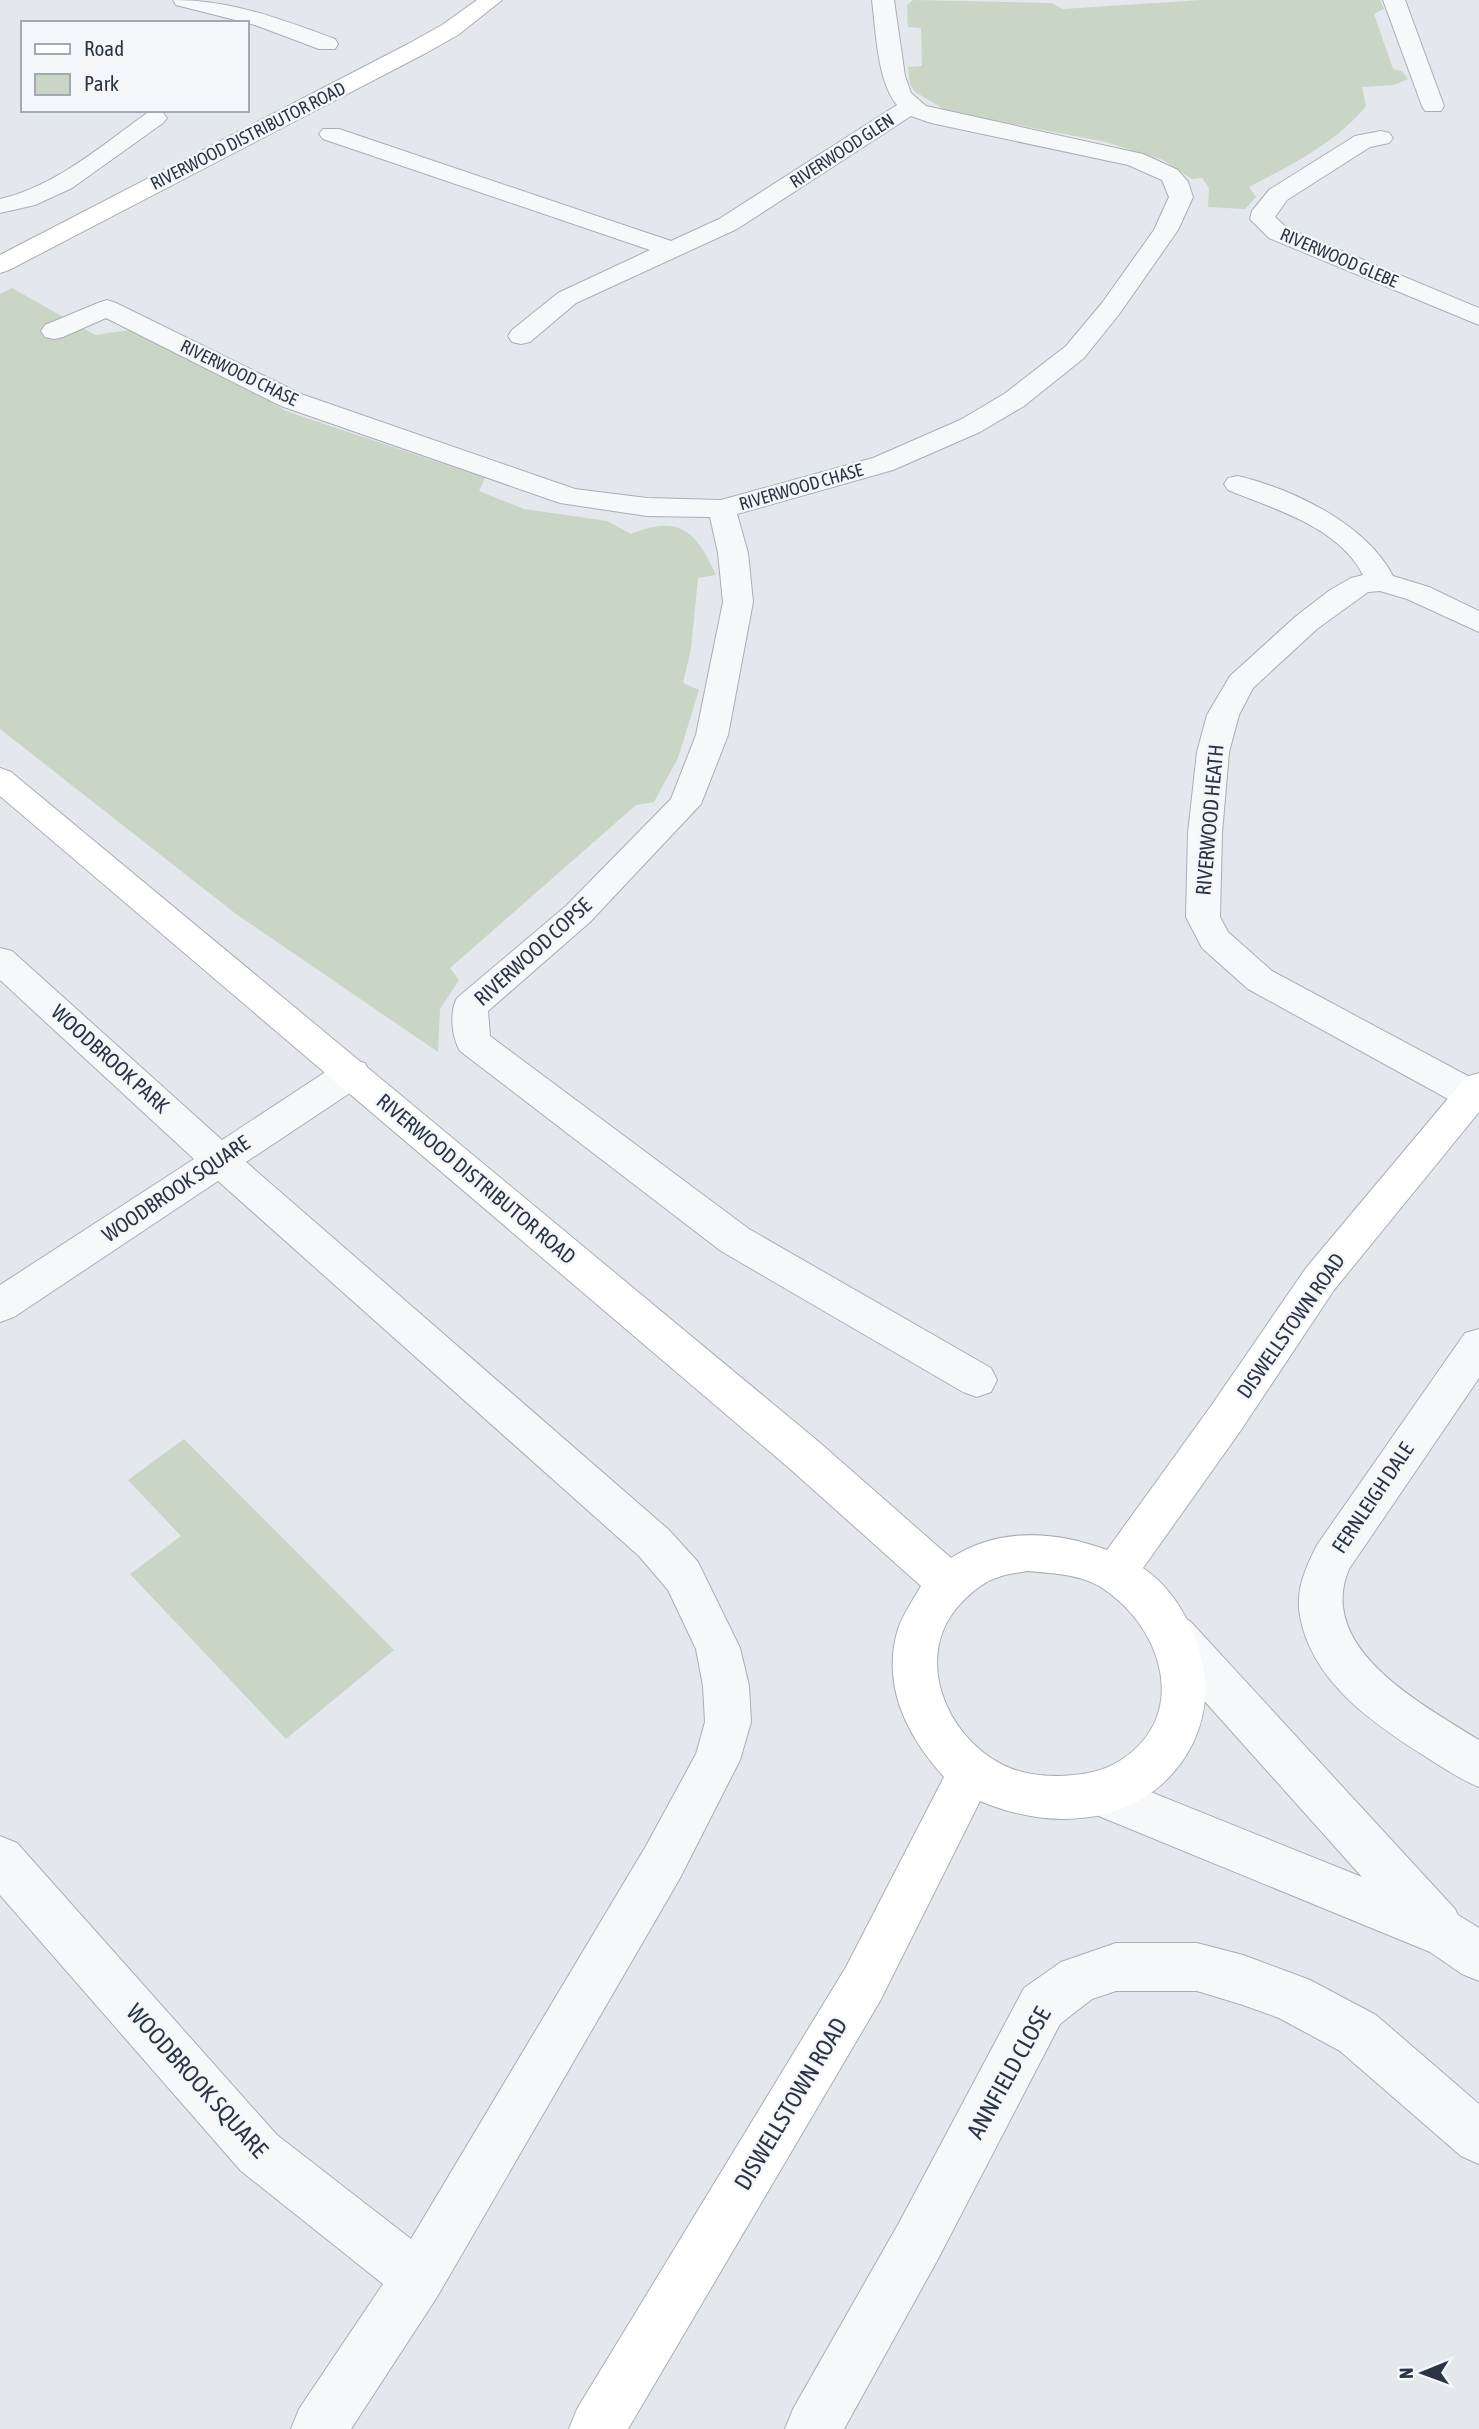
<svg xmlns="http://www.w3.org/2000/svg" width="1479" height="2429" viewBox="0 0 1479 2429" font-family="'Asap Condensed',sans-serif">
<style>
.green{fill:#c9d6c5}
.lines{fill:none;stroke-linecap:round;stroke-linejoin:round}
.street-casing{stroke:#a9aeb7;stroke-width:2}
.secondary-casing{stroke:#a9aeb7;stroke-width:2}
.street{fill:#f7f8fa;fill-rule:evenodd}
.secondary{fill:#fff;fill-rule:evenodd}
.labels{text-anchor:middle;stroke-width:5;stroke-linejoin:round;paint-order:stroke}
.far-street-label{font-size:18px;fill:#2b3445;stroke:#f4f6f9}
.street-label{font-size:21px;fill:#2b3445;stroke:#f4f6f9}
.near-street-label{font-size:24px;fill:#2b3445;stroke:#f4f6f9}
</style>
<rect width="100%" height="100%" fill="#e4e7ec"/>
<g class="green">
<path d="M913,0l138,3 12,6 139,-9h178l4,9 -10,5 19,55 9,2 6,8 -14,6 -32,2 4,19c-30,37 -75,59 -117,81l7,10 -11,12 -37,-2 1,-19 -7,-10 -10,1 -29,-19 -57,-18 -157,-30 -34,-20 -5,-8 -2,-17 14,-1 -1,-38 -13,-1 -1,-22z"/>
<path d="M12,288l83,47 36,-5 53,22 102,59 199,67 -6,13 45,18 83,12 24,13c49,-20 65,-3 85,41l-18,3 -7,71 -8,34 16,7 -21,68 -24,44 -18,3 -186,163 9,12 -19,29 -2,43 -202,-138 -236,-185v-435z"/>
<path d="M184,1439l210,211 -108,89 -156,-165 51,-38 -53,-56z"/>
</g>
<g class="lines">
<g class="street-casing">
<g id="street">
<path d="M173,0c59,0 107,19 162,39l3,5 -3,5h-16l-64,-24 -79,-20z"/>
<path d="M872,0h22l11,76 6,17 15,13 217,48 35,16 10,12 5,15 -15,33 -58,83 -36,45 -60,48 -44,26 -87,38 -156,44 11,39 5,49 -25,133 -27,69 -111,118 -102,89 2,25 259,193 242,139 6,12 -6,12 -14,5 -14,-5 -242,-141 -261,-200c-8,-14 -11,-38 -3,-53l109,-92 105,-107 25,-64 27,-133 -5,-49 -8,-36 -63,-1 -87,-13 -279,-97 -175,-88 -43,19 -9,2 -9,-2 -4,-6 4,-6 53,-22 9,-3 9,3 185,91 274,95 72,9 74,2 152,-42 87,-38 44,-26 62,-48 36,-43 52,-73 15,-33 -7,-17 -34,-15 -197,-42 -20,-7 -174,113 -161,74 -46,39 -9,2 -9,-2 -4,-6 4,-6 46,-37 92,-43 -327,-111 -4,-5 4,-5h16l332,112 48,-22 178,-114c-20,-24 -21,-74 -25,-105z"/>
<path d="M1383,0h22l39,106 -3,5h-16l-3,-5z"/>
<path d="M155,111l8,2 4,5 -4,5 -91,65 -37,17 -35,8v-14c56,-13 101,-53 147,-86z"/>
<path d="M1381,131l8,2 4,5 -4,5 -19,4 -83,53 -12,17 12,11 192,80v17l-210,-87 -19,-19 2,-8 17,-21 86,-54z"/>
<path d="M1238,476c55,13 128,48 155,100l36,11 50,24v21l-72,-33 -27,-8 -12,1 -51,37 -64,59 -14,27 -10,37 -7,81 -2,84 8,15 44,39 207,111v25l-7,2 -13,-4 -211,-116 -46,-41 -16,-31 2,-84 9,-81 10,-37 23,-39 65,-59 35,-27 21,-12 12,-3c-24,-48 -89,-66 -135,-85l-4,-6 4,-6z"/>
<path d="M0,948l12,3 210,189 117,-77 13,-3 13,3 5,10 -5,10 -119,79 423,368 29,32 42,86 9,38 2,36 -11,38 -60,118 -243,419 -86,132h-60l8,-20 84,-125 -142,-113 -241,-276v-59l17,7 260,292 134,104 235,-393 50,-92 9,-32 -2,-36 -7,-37 -28,-59 -29,-34 -421,-375 -204,136 -14,5v-37l194,-126 -194,-179z"/>
<path d="M1479,1329v49l-130,191c-34,80 75,136 130,171v47c-20,-8 -37,-20 -56,-32 -52,-33 -111,-74 -123,-139 -5,-26 6,-49 17,-71l148,-212z"/>
<path d="M1174,1615l16,6 265,288 3,6 21,13v53l-17,-7 -32,-22 -346,-142 -6,-16 6,-16 17,-6 261,105 -204,-228 -6,-14 6,-14z"/>
<path d="M1116,1943h81l46,12 67,25 66,35 103,89v60l-18,-8 -121,-105 -61,-33 -36,-13 -46,-14h-81l-24,8 -32,25 -122,235 -94,170h-59l8,-20 107,-188 124,-233 37,-26z"/>
</g>
</g>
<g class="secondary-casing">
<g id="secondary">
<path d="M477,0h25l-44,35 -34,19 -415,216 -9,3v-18l408,-211 34,-19z"/>
<path d="M0,768l11,4 808,670 132,116c48,-31 104,-27 156,-8l104,-144 95,-138 160,-191 13,-4v39l-145,178 -93,140 -98,138c23,15 38,38 49,62 16,38 19,75 1,113 -41,82 -136,91 -213,58l-100,200 -252,428h-59l8,-20 269,-442 98,-190c-37,-41 -63,-92 -46,-148 5,-15 15,-29 23,-43l-132,-118 -789,-672zM1027,1571c23,2 51,3 72,15 62,38 93,128 22,174 -18,12 -39,15 -61,16 -19,0 -39,-2 -57,-11 -58,-29 -92,-111 -41,-163 9,-9 21,-20 34,-24 10,-4 21,-5 31,-7z"/>
</g>
</g>
<use href="#street" class="street"/>
<use href="#secondary" class="secondary"/>
</g>
<g class="labels">
<g class="far-street-label">
<text transform="translate(248 136) rotate(-27)" y="6">RIVERWOOD DISTRIBUTOR ROAD</text>
<text transform="translate(842 151) rotate(-33)" y="6">RIVERWOOD GLEN</text>
<text transform="translate(1339 258) rotate(23)" y="6">RIVERWOOD GLEBE</text>
<text transform="translate(239 373) rotate(26)" y="6">RIVERWOOD CHASE</text>
<text transform="translate(801 487) rotate(-16)" y="6">RIVERWOOD CHASE</text>
</g>
<g class="street-label">
<text transform="translate(1210 820) rotate(-85)" y="7">RIVERWOOD HEATH</text>
<text transform="translate(533 952) rotate(-42)" y="7">RIVERWOOD COPSE</text>
<text transform="translate(110 1059) rotate(42)" y="7">WOODBROOK PARK</text>
<text transform="translate(476 1179) rotate(40)" y="7">RIVERWOOD DISTRIBUTOR ROAD</text>
<text transform="translate(176 1189) rotate(-34)" y="7">WOODBROOK SQUARE</text>
<text transform="translate(1291 1326) rotate(-55)" y="7">DISWELLSTOWN ROAD</text>
<text transform="translate(1373 1498) rotate(-56)" y="7">FERNLEIGH DALE</text>
</g>
<g class="near-street-label">
<text transform="translate(1009 2073) rotate(-61)" y="8">ANNFIELD CLOSE</text>
<text transform="translate(197 2081) rotate(48)" y="8">WOODBROOK SQUARE</text>
<text transform="translate(791 2104) rotate(-59)" y="8">DISWELLSTOWN ROAD</text>
</g>
</g>
<rect x="21" y="21" width="228" height="91" fill="#f4f6f9" stroke="#a4a8b1" stroke-width="2"/>
<rect x="35" y="44" width="35" height="10" fill="#ffffff" stroke="#a4a8b1" stroke-width="2"/>
<text x="84" y="56" font-size="21" fill="#2b3445">Road</text>
<rect x="35" y="74" width="35" height="21" fill="#c9d6c5" stroke="#a4a8b1" stroke-width="2"/>
<text x="84" y="91" font-size="21" fill="#2b3445">Park</text>
<g transform="translate(1423 2373) rotate(269)" stroke="#f4f6f9" stroke-width="5" paint-order="stroke">
<path d="M0-5L12 26L0 18L-12 26Z" fill="#2b3445"/>
<text y="-10" font-size="19" font-weight="bold" text-anchor="middle" fill="#2b3445">N</text>
</g>
</svg>
